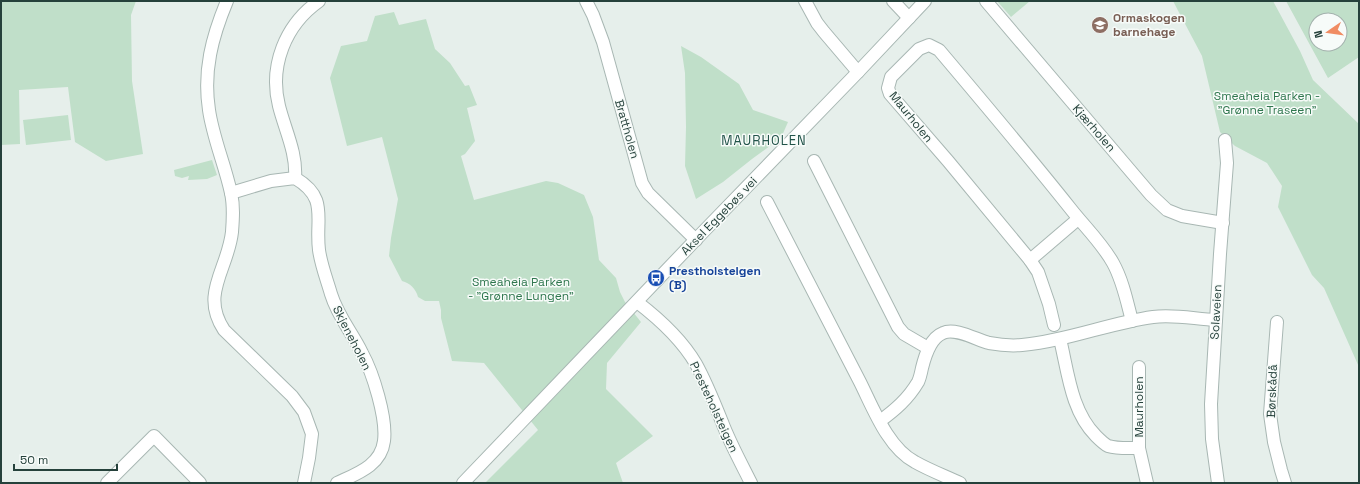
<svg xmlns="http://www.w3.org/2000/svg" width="1360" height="484" viewBox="0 0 1360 484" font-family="'Space Grotesk',sans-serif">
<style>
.green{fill:#c0dfc9;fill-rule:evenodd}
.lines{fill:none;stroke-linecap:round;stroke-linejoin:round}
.minor-casing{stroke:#a8b7b3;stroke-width:14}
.minor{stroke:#fff;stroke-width:12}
.labels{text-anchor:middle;stroke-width:3;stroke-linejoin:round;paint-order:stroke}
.education-label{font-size:12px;font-weight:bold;fill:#785e54;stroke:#f7fbf9;text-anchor:start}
.park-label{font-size:12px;fill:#2f774e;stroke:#f7fbf9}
.street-label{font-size:12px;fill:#25413b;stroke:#f7fbf9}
.transit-label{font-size:12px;font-weight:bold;fill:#164399;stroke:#f7fbf9;text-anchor:start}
.neighbourhood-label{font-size:13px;letter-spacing:1px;fill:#215349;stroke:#f7fbf9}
</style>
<rect width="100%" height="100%" fill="#e6efeb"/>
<g class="green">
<path d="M1,1h135l-5,14 1,66 11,73 -37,7 -31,-19 -7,-55 -49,3 1,54 -19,1z"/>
<path d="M997,1h33l-19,16z"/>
<path d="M1173,1h100l27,50 13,29 46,44v243l-35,-79 -12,-13 -34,-68 4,-21 -15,-23 -32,-17 -15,-14 -18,-76z"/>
<path d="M1286,1h73v56l-31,21zM1316,20h24v24h-24z"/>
<path d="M394,12l5,13 27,-6 9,30 15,14 15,23 4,-1 8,20 -10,3 8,33 -10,13 -4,2 13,44 72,-19 12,2 26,12 9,22 6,43 17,18 4,14 5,10 16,20 -34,41 -1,26 47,47 -37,27 7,20h-138l53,-53 -54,-67 -32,-2 -11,-43v-8l-2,-9h-14l-7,-4c-2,-8 -8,-14 -16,-16l-13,-25 2,-18 7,-39 -16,-62 -35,9 -17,-68 11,-32 26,-5 8,-25z"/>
<path d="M681,46l20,11 38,27 14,26 35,12 -7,16 -29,21 -29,23 -27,17 -11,-33 1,-39 -1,-54z"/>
<path d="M68,115l3,25 -45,5 -3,-25z"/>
<path d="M212,160l5,15 -10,4 -19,1 1,-4 -7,2 -7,-2 -1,-6z"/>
</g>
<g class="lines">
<g class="minor-casing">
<g id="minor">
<path d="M227,1c-15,36 -24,70 -18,109 4,28 16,55 22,83 3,13 2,26 1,39 -4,37 -32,62 -8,98l68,66 12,16 8,22 -3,24 -5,25"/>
<path d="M586,1l7,14 10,27 39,141 6,10 48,47"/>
<path d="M805,1l12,22 7,9 34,40"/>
<path d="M893,1l16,17"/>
<path d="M986,1l165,194 16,15 15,6 41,7"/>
<path d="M814,161l84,166 6,7 24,14"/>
<path d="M295,178c2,-25 -10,-48 -16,-72 -10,-40 6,-81 40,-105"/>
<path d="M231,193l40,-12 24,-3c34,20 20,40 24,72 2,15 8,30 12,44 7,23 21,38 31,59 11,20 25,65 22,88 -3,25 -28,33 -47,42"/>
<path d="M767,202l93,180c13,26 28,66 55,80 14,8 30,14 45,21"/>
<path d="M1030,260l48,-41"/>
<path d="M637,302c21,16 45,38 59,62 10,18 18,38 26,58 8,21 19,41 29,61"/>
<path d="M1277,322l-7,92 4,28 7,28 4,13"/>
<path d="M1054,325l-5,-21 -11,-32 -8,-12 -82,-99 -58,-67 -2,-6 3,-11 28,-28 10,-4 10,5c44,52 88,104 131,158 14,18 32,35 43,55 10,18 14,39 19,58"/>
<path d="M1060,339c8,33 11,72 36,97 4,4 8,8 12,10 10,3 21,2 31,2v-81"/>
<path d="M880,421c15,-11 28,-22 38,-39 2,-4 3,-9 4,-14 3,-12 8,-30 21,-35 12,-6 34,7 46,10 11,2 22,3 33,2 45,-4 87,-22 131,-28 20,-3 42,2 63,3"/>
<path d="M1139,448l8,35"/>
<path d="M107,483l47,-47 46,47"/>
<path d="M463,483l241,-252 154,-159 67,-71"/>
<path d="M1218,483l-6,-44 -1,-35 9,-150 7,-91 -2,-23"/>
</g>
</g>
<use href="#minor" class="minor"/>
</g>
<defs>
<g id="school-disc" transform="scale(0.9)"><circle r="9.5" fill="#8d6e63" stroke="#f7fbf9"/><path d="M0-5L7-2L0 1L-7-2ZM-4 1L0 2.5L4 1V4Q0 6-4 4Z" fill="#fff"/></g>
<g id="bus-disc" transform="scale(0.9)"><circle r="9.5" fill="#1a4fb4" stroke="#f7fbf9"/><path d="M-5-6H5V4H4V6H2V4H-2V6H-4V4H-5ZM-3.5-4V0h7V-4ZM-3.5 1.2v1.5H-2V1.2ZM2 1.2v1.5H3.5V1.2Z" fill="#fff"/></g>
</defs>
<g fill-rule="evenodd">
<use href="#school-disc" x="1100" y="25"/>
<use href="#bus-disc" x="656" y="278"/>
</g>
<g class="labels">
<g class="education-label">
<text x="1113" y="22">Ormaskogen<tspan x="1113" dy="14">barnehage</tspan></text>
</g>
<g class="park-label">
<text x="1267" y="100">Smeaheia Parken -<tspan x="1267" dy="14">"Grønne Traseen"</tspan></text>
<text x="521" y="286">Smeaheia Parken<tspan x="521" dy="14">- "Grønne Lungen"</tspan></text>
</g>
<g class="street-label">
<text transform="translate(911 117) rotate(51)" y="4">Maurholen</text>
<text transform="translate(1094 128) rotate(49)" y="4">Kjærholen</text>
<text transform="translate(627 129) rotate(74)" y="4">Brattholen</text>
<text transform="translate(719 216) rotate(-46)" y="4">Aksel Eggebøs vei</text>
<text transform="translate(1216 312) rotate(-87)" y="4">Solaveien</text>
<text transform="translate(352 338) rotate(63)" y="4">Skjeneholen</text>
<text transform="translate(1272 391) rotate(-88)" y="4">Børskådå</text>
<text transform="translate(714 407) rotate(65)" y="4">Presteholsteigen</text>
<text transform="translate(1139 407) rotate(-90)" y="4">Maurholen</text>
</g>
<g class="transit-label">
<text x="669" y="275">Prestholsteigen<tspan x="669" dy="14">(B)</tspan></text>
</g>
<g class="neighbourhood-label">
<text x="764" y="145">MAURHOLEN</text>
</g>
</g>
<rect width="1360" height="484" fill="none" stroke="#25413b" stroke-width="4"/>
<g transform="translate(1328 32) rotate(257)"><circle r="19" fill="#f7fbf9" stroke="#a3b1ad"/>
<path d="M0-3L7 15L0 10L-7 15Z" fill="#f08c63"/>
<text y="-6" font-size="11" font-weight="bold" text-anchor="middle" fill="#25413b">N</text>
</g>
<path d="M14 464v6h103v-6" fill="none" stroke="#25413b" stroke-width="2"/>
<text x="20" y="464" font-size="12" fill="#25413b" stroke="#f7fbf9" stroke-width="3" paint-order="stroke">50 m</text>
</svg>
